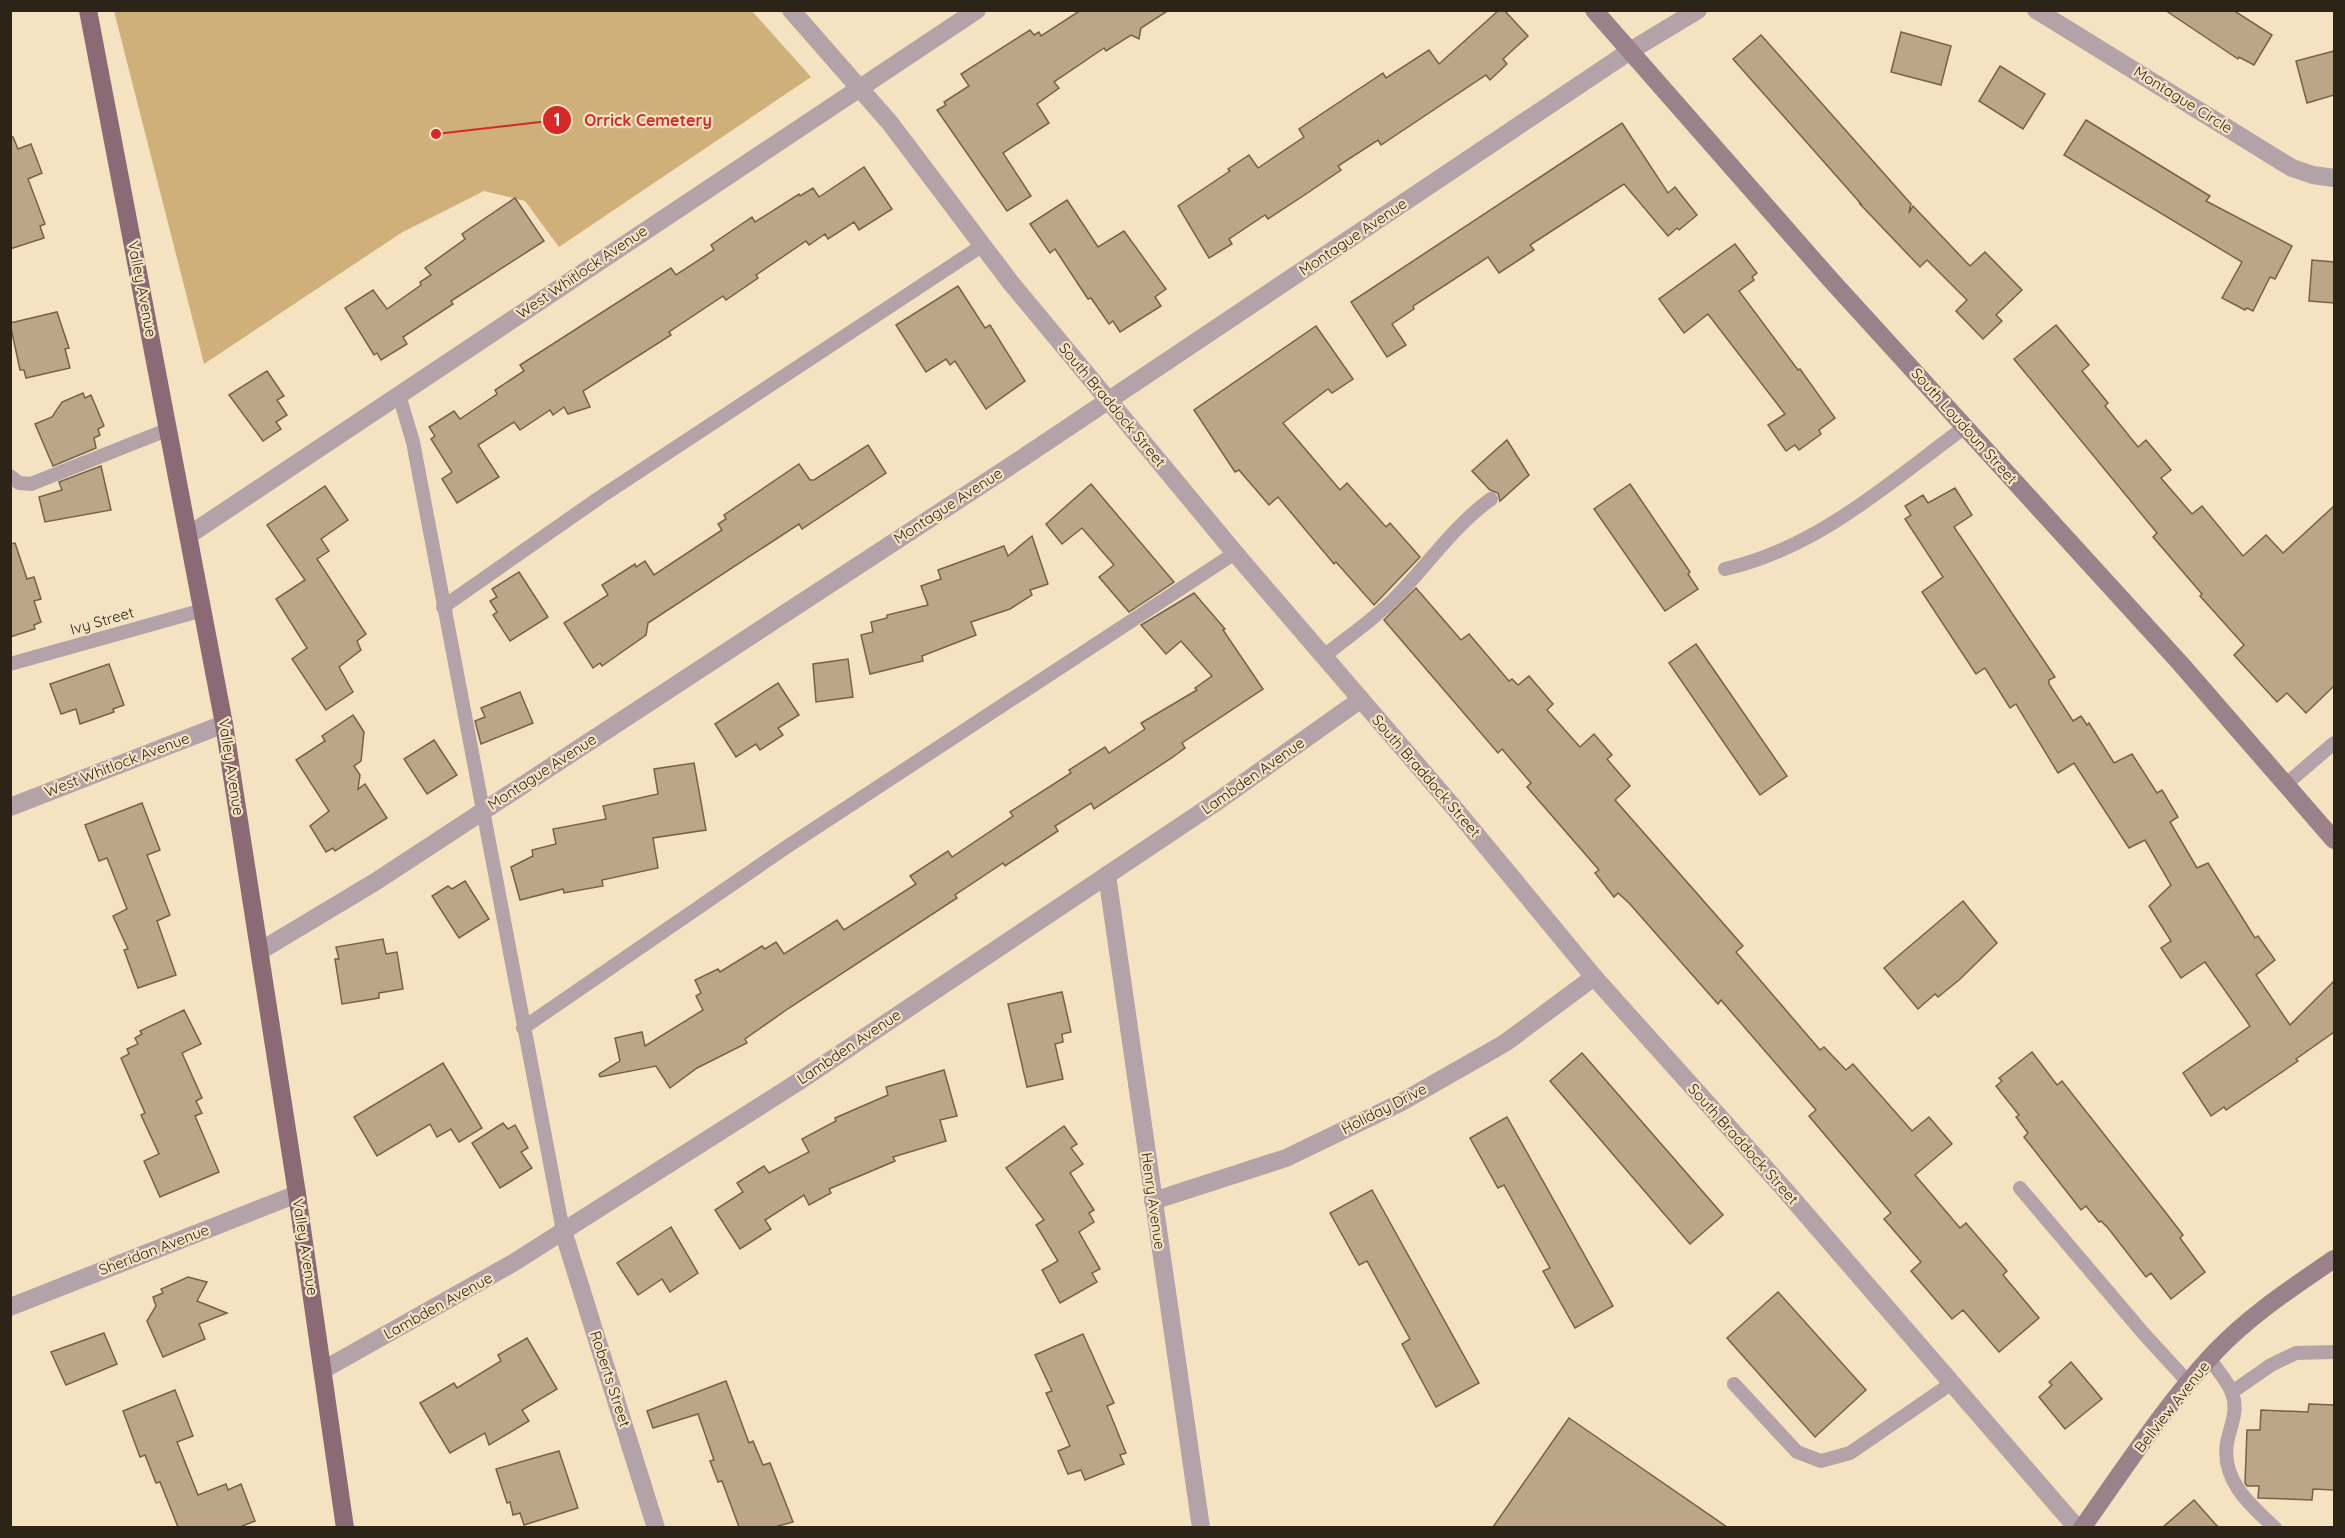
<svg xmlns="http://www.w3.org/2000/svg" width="2345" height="1538" viewBox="0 0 2345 1538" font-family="Quicksand,sans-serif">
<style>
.green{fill:#cfb079}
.building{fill:#bca688;stroke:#776246;stroke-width:1.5}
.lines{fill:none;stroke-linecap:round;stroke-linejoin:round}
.lane{stroke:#b3a2a7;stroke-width:14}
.street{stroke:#b3a2a7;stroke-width:18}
.secondary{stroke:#9b818a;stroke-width:18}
.primary{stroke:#896a75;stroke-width:18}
.labels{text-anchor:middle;stroke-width:4.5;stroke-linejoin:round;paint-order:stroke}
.street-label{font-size:15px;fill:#2b2417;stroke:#f5e2c0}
.leader{fill:none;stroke:#d62828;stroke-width:2}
.callout-dot{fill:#d62828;stroke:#f5e2c0;stroke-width:2}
.mark-label{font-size:18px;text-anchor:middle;font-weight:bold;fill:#fff}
.callout-label{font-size:16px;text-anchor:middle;font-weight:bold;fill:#d62828;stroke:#f5e2c0;stroke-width:4.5;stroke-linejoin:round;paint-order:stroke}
</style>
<rect width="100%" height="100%" fill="#f5e2c0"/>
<path class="green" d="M114,11h638l59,66 -252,170 -34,-46 -41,-10 -83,42 -197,131z"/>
<g class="building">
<path d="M1081,10h88l-28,18 -2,11 -8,-4 -25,16 -2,-3 -50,34 5,6 -22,16 12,19 -46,30 28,43 -24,15 -70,-101 9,-5 -2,-3 25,-16 -8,-12 69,-44 4,5 5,-3 2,4z"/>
<path d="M1499,10h5l24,26 -25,23 4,5 -17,16 -4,-5 -105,70 -3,-5 -40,26 3,4 -35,24 -38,25 -3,-4 -36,24 3,5 -23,14 -31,-52 52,-35 -2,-2 21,-14 9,13 46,-31 -5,-8 84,-56 3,5 43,-28 10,14z"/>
<path d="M2165,10h68l39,25 -18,30 -15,-8 -1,2z"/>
<path d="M1901,32l50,14 -10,39 -50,-13z"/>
<path d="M1761,35l150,169 -2,9 4,-7 57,60 15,-14 37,38 -26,25 6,6 -19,18 -27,-28 11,-11 -40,-40 -7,7 -61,-64 3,2 -129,-146z"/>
<path d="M2334,51v44l-27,8 -11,-42z"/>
<path d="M2000,66l45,28 -22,35 -44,-28z"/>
<path d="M2086,120l124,76 -4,5 86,45 -17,33 -5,-2 -17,34 -6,-3 -2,2 -23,-12 20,-36 -178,-107z"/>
<path d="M1622,123l46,70 7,-6 22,28 -18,15 -2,-2 -9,8 -44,-52 -94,61 4,5 -35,23 -11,-16 -75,49 1,3 -22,15 14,21 -19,12 -36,-55z"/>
<path d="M10,137h3l5,12 13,-5 11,29 -14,6 17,45 -5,2 4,12 -34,11z"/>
<path d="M864,167l28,42 -33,21 -5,-8 -26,17 -3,-5 -16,11 -3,-4 -50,34 2,3 -32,22 -3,-4 -54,36 2,3 -88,56 7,16 -22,7 -4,-7 -11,8 -3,-5 -30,20 -6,-8 -36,23 21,32 -42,26 -15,-24 10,-7 -21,-33 4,-3 -6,-9 25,-16 6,8 37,-25 -2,-4 29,-19 -4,-6 151,-97 5,7 38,-25 -3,-5 41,-28 3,5 44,-28 1,2 13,-8 6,9z"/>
<path d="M515,198l29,43 -93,60 2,3 -50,33 4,7 -26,16 -4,-7 -3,2 -29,-47 28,-18 14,19 34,-24 -1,-3 11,-7 -6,-7 40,-29 -3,-5z"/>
<path d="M1067,200l31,47 26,-16 42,58 -11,8 6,9 -41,26 -7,-11 -4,3 -18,-26 -3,1 -33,-50 -5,4 -20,-29z"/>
<path d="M1735,244l22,29 -5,4 2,3 -15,11 59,79 2,-1 35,49 -16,12 2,4 -22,16 -4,-5 -9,6 -18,-26 17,-11 -77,-100 -24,19 -25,-34z"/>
<path d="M2312,260l22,2v41l-25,-2z"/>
<path d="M958,286l27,42 5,-3 35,56 -39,28 -31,-48 -5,4 -4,-6 -20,13 -30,-47z"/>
<path d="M57,312l12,36 -4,1 5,19 -44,10 -2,-8h-4l-10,-47z"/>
<path d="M2056,325l33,40 -7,6 26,32 -3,3 33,41 8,-7 25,30 -10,8 31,36 10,-8 41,50 23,-21 17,18 51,-47v180l-28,27 -19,-20 -10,9 -43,-47 10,-10 -44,-49 2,-2 -49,-57 4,-4 -143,-174z"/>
<path d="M1316,326l37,53 -21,14 -4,-4 -45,34 57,67 7,-7 39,44 4,-4 30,34 -46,48 -38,-43 -2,2 -56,-67 -9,8 -30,-35 -4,2 -41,-62z"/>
<path d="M267,371l17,25 -7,4 10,15 -11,7 5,7 -18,12 -34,-46z"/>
<path d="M83,393l2,5 6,-3 13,31 -6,3 2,6 -6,3 2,10 -43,18 -18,-42 17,-7 10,-15z"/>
<path d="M1507,440l22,35 -29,26 -2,-8 -8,-3 -18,-19z"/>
<path d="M868,445l18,28 -84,56 -3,-5 -151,99 -2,12 -44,31 -2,-3 -7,5 -29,-45 44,-28 -6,-10 33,-21 1,3 9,-6 9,14 68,-45 -4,-6 8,-5 -2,-4 75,-51 11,16h4z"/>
<path d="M101,466l10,44 -66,12 -6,-25 23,-7 -3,-8z"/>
<path d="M1091,484l83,98 -45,30 -30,-35 15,-12 -32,-37 -20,16 -16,-20z"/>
<path d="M1630,484l60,88 -2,2 10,15 -33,22 -71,-102z"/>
<path d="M325,486l23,34 -27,19 8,12 -12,8 49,75 -9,7 4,9 -22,17 14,25 -27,18 -34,-51 15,-11 -31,-49 29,-19 -38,-55z"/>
<path d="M1955,488l17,27 -18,12 101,150 -6,3v4l24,37 8,-5 6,9 2,-2 25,40 18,-9 25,39 5,-3 16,27 -8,5 27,46 11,-5 47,75 3,-2 17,24 -19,15 34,50 44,-44v51l-38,27 2,2 -72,49 -2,-3 -13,9 -28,-43 67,-47 -45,-64 -24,16 -20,-30 10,-7 -22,-35 22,-21 -26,-45 -16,8 -55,-85 -16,10 -42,-69 -6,4 -25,-40 -9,6 -54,-82 21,-15 -38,-58 6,-4 -6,-9 18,-11 5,8z"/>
<path d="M1032,536l16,48 -18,6 2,5 -22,14 -39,13 5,13 -54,21 1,5 -53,13 -9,-39 12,-3 -2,-10 16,-4v-3l41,-10 -7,-19 20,-7 -3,-9 66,-24 4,10z"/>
<path d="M15,543l12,36 7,-2 7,22 -7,2 7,21 -7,3 1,4 -25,8v-93z"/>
<path d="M519,572l29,45 -38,24 -17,-26 4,-3 -7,-11 7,-4 -5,-8z"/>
<path d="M1416,588l45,52 8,-6 40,47 3,-2 6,6 11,-9 24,28 -6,6 33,37 14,-13 18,21 -5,4 23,27 -15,14 128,146 -7,6 84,98 4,-3 22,23 7,-6 59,67 17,-14 23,27 -37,31 45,53 6,-5 41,48 -4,4 36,43 -40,34 -36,-42 -11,9 -41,-48 10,-9 -37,-43 7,-6 -82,-97 7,-6 -95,-110 -3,4 -89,-101 -11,-10 -4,4 -19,-24 4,-3 -72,-83 4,-4 -29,-34 -4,4 -114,-133z"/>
<path d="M1194,593l31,36 -2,1 40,59 -81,54 3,5 -12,9 -79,52 -3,-6 -36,23 3,5 -53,35 -2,-3 -48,32 2,3 -168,110 -44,31 2,4 -50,25 -27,20 -14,-22 -56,11 -1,-3 21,-13 -5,-23 27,-6 3,14 58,-36 -7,-14 5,-3 -6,-13 23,-11 2,3 42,-26 3,3 11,-7 8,12 53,-34 7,10 72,-46 -6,-8 38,-25 4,6 61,-41 -3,-4 61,-39 -2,-3 36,-23 4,6 36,-24 -4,-6 56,-33 -2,-2 17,-12 -31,-35 -15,13 -25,-29z"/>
<path d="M1696,644l91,132 -27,19 -91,-132z"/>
<path d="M848,659l5,38 -37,5 -3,-38z"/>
<path d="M109,664l15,41 -11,4 1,3 -34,12 -4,-15 -15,5 -11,-30z"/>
<path d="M778,683l21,32 -21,13 5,7 -23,15 -4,-6 -20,13 -21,-33z"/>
<path d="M520,692l13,31 -52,21 -6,-23 10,-4 -4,-9z"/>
<path d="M353,715l11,17 -3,29 -7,5 6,9 -2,14 7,-5 22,34 -52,33 -2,-3 -7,4 -16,-26 19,-15 -33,-51 29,-19 -3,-5z"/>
<path d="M434,740l23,35 -30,19 -23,-35z"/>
<path d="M694,763l12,67 -53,8 5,30 -56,12 1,6 -39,7 -1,-4 -43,11 -9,-33 22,-11 -1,-6 24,-6 -3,-15 53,-10 -3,-13 55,-12 -4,-25z"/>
<path d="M142,803l18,47 -13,5 23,60 -13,6 19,54 -38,13 -14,-38 4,-1 -15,-33 14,-7 -20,-51 -8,3 -14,-36z"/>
<path d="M465,881l24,38 -30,19 -27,-42 16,-10 4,3z"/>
<path d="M1963,901l34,42 -38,37 -21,17 -3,-3 -17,15 -34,-41z"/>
<path d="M383,939l3,15 11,-2 6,37 -24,4v5l-37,6 -7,-45h4l-3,-12z"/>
<path d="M1062,992l9,40 -9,2 1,8 -8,2 8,35 -36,8 -19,-83z"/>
<path d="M184,1010l17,34 -19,9 20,45 -6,3 6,12 -7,3 24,56 -59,25 -16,-36 15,-7 -18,-39 4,-2 -24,-55 8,-4 -2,-5 11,-5 -3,-6 7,-4 -2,-3z"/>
<path d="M2032,1052l25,33 5,-4 97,123 24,31 -3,3 25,34 -34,27 -20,-26 -5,4 -38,-49 -7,-7 -2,1 -13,-16 -5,4 -57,-73 4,-4 -12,-16 3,-2 -23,-29 6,-5 -3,-3z"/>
<path d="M1582,1053l141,162 -33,29 -140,-163z"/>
<path d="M443,1063l39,65 -23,14 -8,-13 -14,8 -7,-13 -53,32 -23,-39z"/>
<path d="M944,1070l13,46 -17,4 6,21 -53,16 2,4 -66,28 2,4 -22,12 -5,-10 -39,25 6,9 -31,20 -25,-39 28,-18 -6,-9 27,-17 5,7 40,-21 -7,-13 34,-18 -1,-3 53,-23 -2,-8z"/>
<path d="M1507,1117l106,189 -38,22 -32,-57 7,-3 -46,-83 -6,3 -28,-50z"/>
<path d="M503,1123l5,6 7,-4 13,23 -7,4 11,16 -32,20 -28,-45z"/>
<path d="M1064,1126l13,18 -6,4 12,16 -13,9 24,37 -5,3 5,9 -15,10 21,37 -8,4 5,9 -37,21 -18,-33 16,-9 -22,-36 8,-5 -38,-52z"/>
<path d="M1372,1190l107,193 -43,24 -34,-63 8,-5 -43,-78 -8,4 -29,-52z"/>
<path d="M671,1227l27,46 -28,19 -8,-13 -24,16 -21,-32z"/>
<path d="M188,1277l19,5 -10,19 30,12 -28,11 6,15 -42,18 -16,-36 9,-15 -3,-9 10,-4 -2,-4z"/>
<path d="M1778,1292l88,98 -51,47 -88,-99z"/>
<path d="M104,1333l13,31 -51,21 -15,-33z"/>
<path d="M1083,1334l31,69 -7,3 19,47 -6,2 4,9 -39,16 -4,-10 -13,4 -10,-23 12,-5 -24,-53 6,-2 -17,-36z"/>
<path d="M527,1338l30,51 -35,21 7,11 -40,24 -4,-12 -35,20 -30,-50 34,-20 3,5 44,-27 -3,-6z"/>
<path d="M2071,1362l31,37 -37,30 -26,-32 13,-12 -3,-3z"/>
<path d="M726,1381l23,62 4,-2 10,24 7,-2 23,59 -18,5h-36l-17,-46 -4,1 -8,-21 4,-1 -16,-46 -45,14 -6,-17z"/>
<path d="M175,1390l18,46 -16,6 21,53 28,-11 2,6 13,-6 14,37 -15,6h-62l-18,-45 -4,1 -11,-28 -5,2 -17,-46z"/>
<path d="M2309,1404l25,1v85l-21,-1 -1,11 -54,-2 1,-12h-12l-2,-3 2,-53h13l1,-20 47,2z"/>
<path d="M1569,1418l158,109h-234z"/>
<path d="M559,1451l19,57 -54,17 -4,-12 -7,2 -3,-13 -3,1 -11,-34z"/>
<path d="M2194,1500l24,27h-55z"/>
</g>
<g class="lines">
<g class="lane">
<path d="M399,395l14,47 150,789"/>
<path d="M10,476l9,7 12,1 138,-55"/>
<path d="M1725,569c93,-21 165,-87 240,-142"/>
<path d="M443,607l156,-109 384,-253"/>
<path d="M1323,657c22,-18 47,-35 68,-55 35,-34 60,-74 100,-103"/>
<path d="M10,664l193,-54"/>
<path d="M2285,785l49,-42"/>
<path d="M523,1028l265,-182 447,-293"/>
<path d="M2020,1188l124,146 44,48"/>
<path d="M2209,1358c7,11 19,23 23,35 7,18 -2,33 -5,50 -6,37 23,62 48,85"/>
<path d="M1734,1384l63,68 24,9 29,-8 102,-70"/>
<path d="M2232,1392l39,-27 25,-12 38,-1"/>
</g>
<g class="street">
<path d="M791,10l99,113 121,160 224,270 221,257 138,167 191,213 292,338"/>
<path d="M2036,10l256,158 21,7 21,3"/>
<path d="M189,535l788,-525"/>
<path d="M10,807l214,-83"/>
<path d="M1107,875l94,653"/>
<path d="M260,951l115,-69 646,-423 609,-408 68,-41"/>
<path d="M1153,1201l133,-43 112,-54 107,-61 89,-66"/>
<path d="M563,1231l93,297"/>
<path d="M10,1307l287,-113"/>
<path d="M323,1370l190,-107 285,-181 420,-281 142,-101"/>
</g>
<g class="secondary">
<path d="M1594,10l236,269 350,384 154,177"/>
<path d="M2082,1528c43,-60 83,-123 133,-176 35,-37 78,-65 119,-93"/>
</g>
<path class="primary" d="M88,10l136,714 73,470 48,334"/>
</g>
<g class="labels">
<g class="street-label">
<text transform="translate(2183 100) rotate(32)" y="5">Montague Circle</text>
<text transform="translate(1353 237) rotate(-34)" y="5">Montague Avenue</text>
<text transform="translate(582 272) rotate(-34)" y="5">West Whitlock Avenue</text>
<text transform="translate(142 289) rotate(79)" y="5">Valley Avenue</text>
<text transform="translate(1112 405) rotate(50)" y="5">South Braddock Street</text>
<text transform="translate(1964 426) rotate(48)" y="5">South Loudoun Street</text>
<text transform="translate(948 506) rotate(-33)" y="5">Montague Avenue</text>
<text transform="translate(102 621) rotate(-16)" y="5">Ivy Street</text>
<text transform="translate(117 765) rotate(-21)" y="5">West Whitlock Avenue</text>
<text transform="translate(231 767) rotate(81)" y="5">Valley Avenue</text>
<text transform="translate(542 772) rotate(-33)" y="5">Montague Avenue</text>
<text transform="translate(1253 776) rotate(-35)" y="5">Lambden Avenue</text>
<text transform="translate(1426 776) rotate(49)" y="5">South Braddock Street</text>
<text transform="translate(849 1047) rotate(-34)" y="5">Lambden Avenue</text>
<text transform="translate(1384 1109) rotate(-27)" y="5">Holiday Drive</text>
<text transform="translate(1743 1144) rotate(48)" y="5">South Braddock Street</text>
<text transform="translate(1153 1201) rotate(82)" y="5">Henry Avenue</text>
<text transform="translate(305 1247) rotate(81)" y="5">Valley Avenue</text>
<text transform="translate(154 1250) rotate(-21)" y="5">Sheridan Avenue</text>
<text transform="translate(438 1306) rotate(-29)" y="5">Lambden Avenue</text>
<text transform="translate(610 1379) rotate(72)" y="5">Roberts Street</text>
<text transform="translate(2172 1407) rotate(-52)" y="5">Bellview Avenue</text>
</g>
</g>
<path class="leader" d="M436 134L557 120"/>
<g class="callout-dot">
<circle cx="436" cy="134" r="6"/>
<circle cx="557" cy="120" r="15"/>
</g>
<g class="mark-label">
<text x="557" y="126">1</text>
</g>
<g class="callout-label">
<text x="648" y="126">Orrick Cemetery</text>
</g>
<rect width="2345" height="1538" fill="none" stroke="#2b2417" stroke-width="24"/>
</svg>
